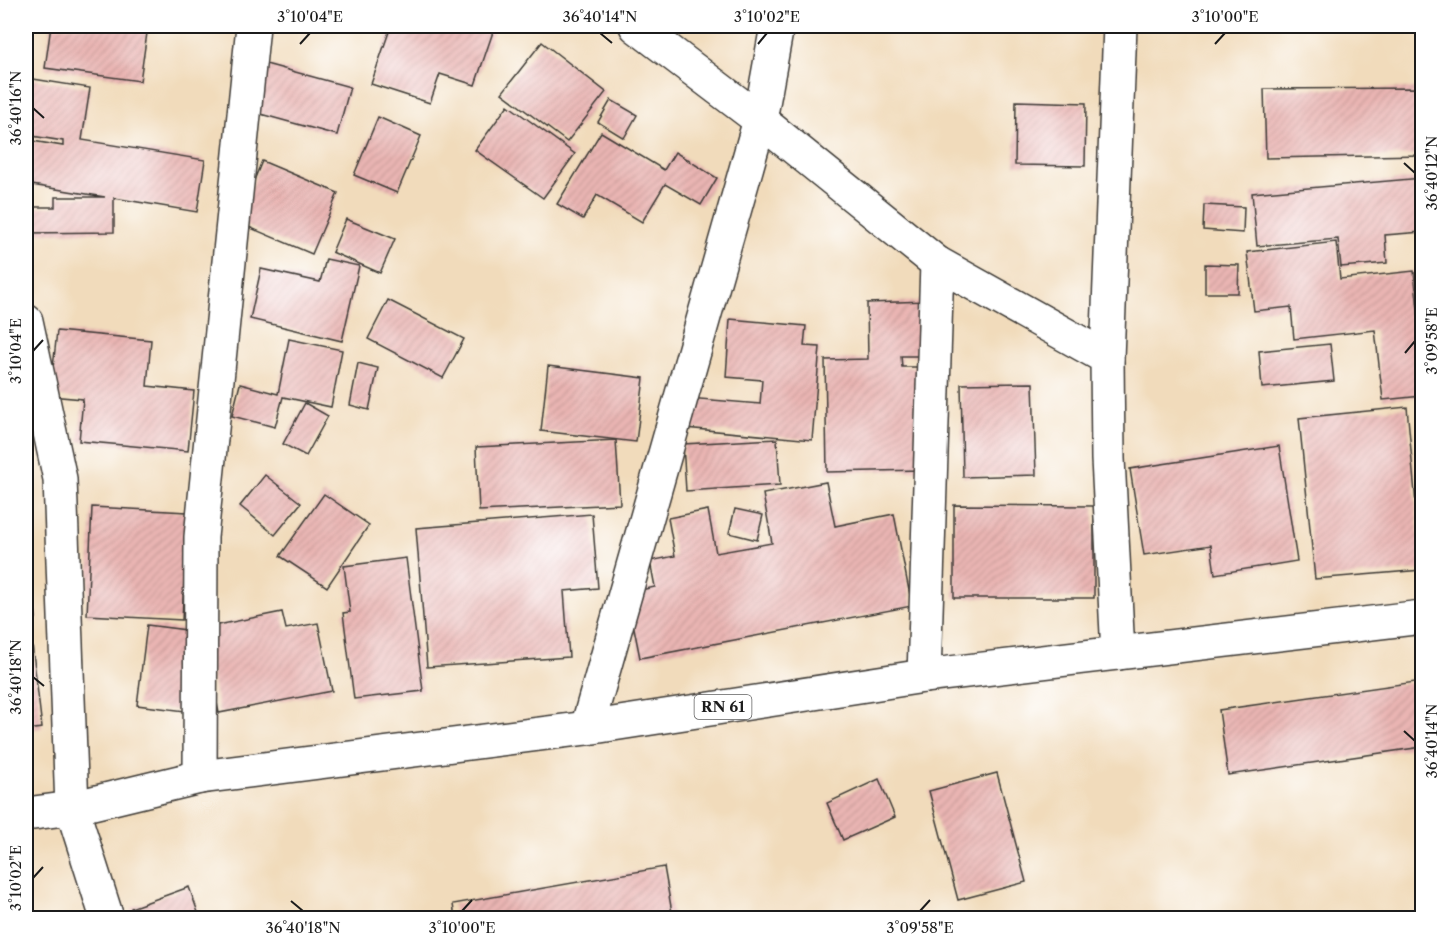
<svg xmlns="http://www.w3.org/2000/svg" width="1448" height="944" viewBox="0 0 1448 944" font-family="'Libre Caslon Text',serif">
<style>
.building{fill:url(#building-hatch)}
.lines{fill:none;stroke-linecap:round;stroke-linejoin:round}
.street-casing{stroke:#3c3934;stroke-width:36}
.primary-casing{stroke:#3c3934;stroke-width:36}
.street{stroke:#fff;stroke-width:33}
.primary{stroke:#fff;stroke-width:33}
.ticks{fill:none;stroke:#1c1c1c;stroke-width:2}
.labels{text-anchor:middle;stroke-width:4.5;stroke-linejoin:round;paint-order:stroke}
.shield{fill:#fff;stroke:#606060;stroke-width:1.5}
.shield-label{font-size:15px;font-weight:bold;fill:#1c1c1c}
.neatline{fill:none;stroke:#1c1c1c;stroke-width:2}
.ticks-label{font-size:15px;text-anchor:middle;fill:#1c1c1c}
</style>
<defs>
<pattern id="building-hatch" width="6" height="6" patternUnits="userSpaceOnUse" patternTransform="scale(1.5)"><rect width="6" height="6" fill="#eab5b3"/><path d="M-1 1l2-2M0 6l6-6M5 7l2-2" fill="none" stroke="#c89b99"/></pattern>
</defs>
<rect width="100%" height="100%" fill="#fff"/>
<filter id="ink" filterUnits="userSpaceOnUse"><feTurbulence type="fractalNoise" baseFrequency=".0167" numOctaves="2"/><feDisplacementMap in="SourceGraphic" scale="12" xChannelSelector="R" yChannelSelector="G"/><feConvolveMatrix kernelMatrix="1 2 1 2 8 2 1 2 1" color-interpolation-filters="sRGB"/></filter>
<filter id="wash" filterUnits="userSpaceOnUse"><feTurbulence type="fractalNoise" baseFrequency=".008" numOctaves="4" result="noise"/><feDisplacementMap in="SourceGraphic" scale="24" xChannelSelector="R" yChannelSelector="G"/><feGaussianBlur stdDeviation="1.35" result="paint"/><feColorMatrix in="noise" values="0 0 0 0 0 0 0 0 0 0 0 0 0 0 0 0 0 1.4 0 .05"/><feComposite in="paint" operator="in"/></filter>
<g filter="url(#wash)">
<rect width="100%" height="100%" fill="#f1dbbb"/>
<g id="blocks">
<g class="building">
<path d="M51,26h97l-8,55 -95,-13z"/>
<path d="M391,26h104l-20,59 -35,-11 -10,29 -59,-19z"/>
<path d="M542,42l64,50 -39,50 -65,-49z"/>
<path d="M266,64l84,23 -13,48 -84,-23z"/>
<path d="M27,78l63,10 -8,52 123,20 -8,52 -83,-14v34l-88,1v-26h29v-10h50l-79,-13v-44l37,6v-5l-37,-6z"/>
<path d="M1422,88v67l-156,3 -2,-69z"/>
<path d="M611,100l26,15 -13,23 -26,-16z"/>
<path d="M1016,101l70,2 -1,63 -70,-1z"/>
<path d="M508,105l67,49 -32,44 -68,-48z"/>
<path d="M378,117l43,19 -24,57 -43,-18z"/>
<path d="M601,132l63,38 11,-18 42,26 -16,27 -36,-21 -23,38 -45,-27 -14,24 -26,-15z"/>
<path d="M262,161l76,32 -26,61 -75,-32z"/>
<path d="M1422,178v54l-37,3 2,28 -46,4 -3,-28 -81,7 -5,-53z"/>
<path d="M1204,205l40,2 -1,26 -40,-3z"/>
<path d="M346,219l49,20 -15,34 -48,-21z"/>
<path d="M1336,242l4,37 74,-8 8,77v48l-39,4 -8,-70 -81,9 -3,-32 -37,4 -7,-59z"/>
<path d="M326,259l33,7 -17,75 -92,-22 11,-50 59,13z"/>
<path d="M1205,264l34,1 -1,28h-33z"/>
<path d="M388,300l76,39 -21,39 -75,-39z"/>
<path d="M928,301l2,55h-29l1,11h17l3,103 -95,2 -2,-112 43,-1 -1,-56z"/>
<path d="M730,319l76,7 -2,20 16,1 -8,93 -127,-12 3,-30 72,6 2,-24 -36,-3z"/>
<path d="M57,331l94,9 -4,46 47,5 -6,60 -109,-10 4,-42 -33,-3z"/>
<path d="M289,339l53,11 -11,57 -48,-10 -8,30 -43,-11 8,-32 38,10z"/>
<path d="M1330,344l4,37 -72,7 -3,-37z"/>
<path d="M358,363l20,5 -9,42 -19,-5z"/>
<path d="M548,366l96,12 -8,64 -95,-11z"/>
<path d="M1033,383l3,92 -73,2 -2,-93z"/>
<path d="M305,403l23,13 -22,40 -23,-12z"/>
<path d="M1407,407l15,163 -107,9 -16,-161z"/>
<path d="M777,439l3,46 -94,6 -3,-47z"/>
<path d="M616,440l4,64 -141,7 -3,-64z"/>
<path d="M1279,446l18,115 -82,13 -4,-29 -67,10 -14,-86z"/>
<path d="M265,475l36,28 -26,32 -35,-29z"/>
<path d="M826,482l9,44 59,-12 18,92 -272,52 -13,-65 28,-6 -5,-26 25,-5 -7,-38 40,-8 8,43 56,-10 -9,-49z"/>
<path d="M324,494l45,31 -42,62 -47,-31z"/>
<path d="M954,505l140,1v92h-140z"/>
<path d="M92,507l95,5 -5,108 -95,-5z"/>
<path d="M735,509l28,6 -6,25 -28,-7z"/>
<path d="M592,514l6,74 -34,3 5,66 -142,10 -11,-139z"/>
<path d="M406,558l17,133 -69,8 -11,-86 7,-1 -6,-46z"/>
<path d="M26,583h6l4,35 -10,1z"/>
<path d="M282,612l4,17 32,-6 14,68 -113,22 -16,-85z"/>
<path d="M147,625l47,6 -9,80 -48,-6z"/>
<path d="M31,635l11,93 -16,2v-94z"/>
<path d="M1422,681v66l-194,28 -9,-65z"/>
<path d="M997,773l29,109 -68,18 -29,-109z"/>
<path d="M879,779l16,38 -52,23 -16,-37z"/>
<path d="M664,867l9,51h-218l-2,-14z"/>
<path d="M189,887l11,31h-66l-3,-10z"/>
</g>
</g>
</g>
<g filter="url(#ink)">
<use href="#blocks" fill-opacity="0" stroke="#3c3934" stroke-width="1.5"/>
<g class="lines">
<g class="street-casing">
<g id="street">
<path d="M636,26l124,94 177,143 170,95 1,101 10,194"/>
<path d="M26,321l34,158 12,329 35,110"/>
<path d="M1107,358l13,-332"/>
<path d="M924,676l13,-413"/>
<path d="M587,728l173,-608 17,-94"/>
<path d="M200,777l1,-240 52,-511"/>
</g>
</g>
<g class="primary-casing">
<path id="primary" d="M26,814l46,-6 128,-31 387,-49 337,-52 498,-59"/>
</g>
<use href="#street" class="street"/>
<use href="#primary" class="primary"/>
</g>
</g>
<path class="ticks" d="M600,33l12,10M300,44l10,-11M758,44l9,-11M1215,44l10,-11M33,108l11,10M1404,163l11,10M33,351l10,-11M1405,353l10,-12M33,677l11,9M1404,731l11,10M33,878l10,-11M291,901l12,10M462,911l10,-11M920,911l10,-11"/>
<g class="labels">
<rect class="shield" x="694.5" y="695" width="57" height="24" rx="4.5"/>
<g class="shield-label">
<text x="723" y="712">RN 61</text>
</g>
</g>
<rect width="1448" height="944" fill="none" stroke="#fff" stroke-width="66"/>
<rect x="33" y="33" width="1382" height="878" class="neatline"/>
<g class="ticks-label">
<text x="310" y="22">3°10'04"E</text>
<text x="600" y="22">36°40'14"N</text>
<text x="767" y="22">3°10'02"E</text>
<text x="1225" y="22">3°10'00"E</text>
<text transform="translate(16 108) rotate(-90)" y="5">36°40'16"N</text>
<text transform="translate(1432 173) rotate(-90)" y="5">36°40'12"N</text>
<text transform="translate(1432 341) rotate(-90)" y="5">3°09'58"E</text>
<text transform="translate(16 351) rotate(-90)" y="5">3°10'04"E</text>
<text transform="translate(16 677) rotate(-90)" y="5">36°40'18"N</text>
<text transform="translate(1432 741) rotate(-90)" y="5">36°40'14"N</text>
<text transform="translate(16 878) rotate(-90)" y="5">3°10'02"E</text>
<text x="303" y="933">36°40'18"N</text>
<text x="462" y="933">3°10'00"E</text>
<text x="920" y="933">3°09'58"E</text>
</g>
</svg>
